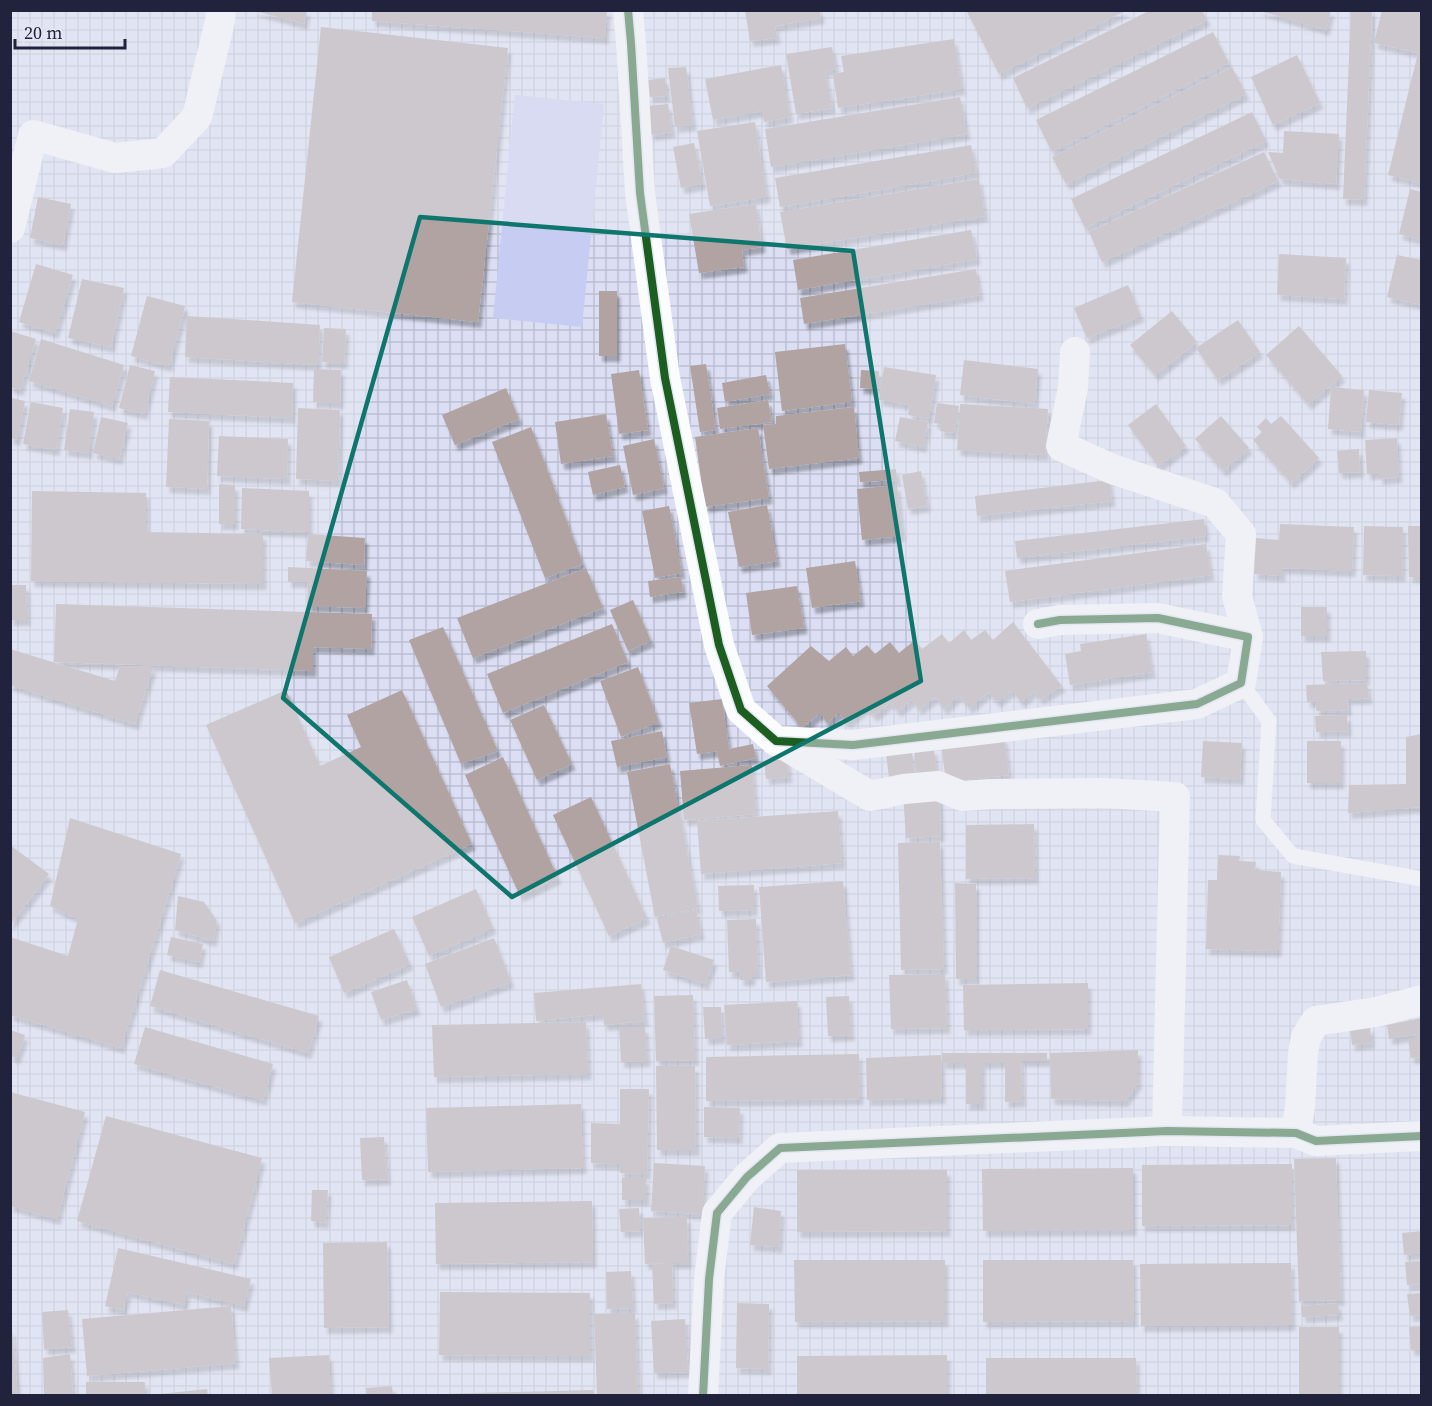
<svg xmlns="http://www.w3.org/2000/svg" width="1432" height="1406" viewBox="0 0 1432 1406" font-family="'Source Serif 4',serif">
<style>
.industrial{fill:url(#industrial-grid)}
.park{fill:#c7ccf3}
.building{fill:#b0a3a2;filter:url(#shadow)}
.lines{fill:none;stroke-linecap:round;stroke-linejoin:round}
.service{stroke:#fbfcfd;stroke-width:15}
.minor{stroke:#fbfcfd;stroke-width:30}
.cycleway-casing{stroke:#e3e5f3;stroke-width:11}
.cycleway{stroke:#1b5e20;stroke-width:8}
.marked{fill:none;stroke:#0f766e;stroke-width:4.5;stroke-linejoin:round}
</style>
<defs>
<pattern id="industrial-grid" width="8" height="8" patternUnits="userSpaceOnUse" patternTransform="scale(1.5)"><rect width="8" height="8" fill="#dcdff3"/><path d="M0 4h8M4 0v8" fill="none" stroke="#bcbfd1"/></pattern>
<filter id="shadow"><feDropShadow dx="3.5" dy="6" stdDeviation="1.5" flood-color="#0004"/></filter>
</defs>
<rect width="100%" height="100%" fill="#e6e8f0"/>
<rect class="industrial" x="11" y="11" width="1410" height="1384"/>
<path class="park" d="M515,95l89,9 -22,223 -89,-9z"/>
<g class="building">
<path d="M252,10h55l-3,14z"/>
<path d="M372,10h235l-2,28 -233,-17z"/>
<path d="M745,10h75l1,8 -46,8 2,12 -27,3z"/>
<path d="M966,10h161l-128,64z"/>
<path d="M1151,10h51l5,10 -180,88 -14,-30z"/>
<path d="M1257,10h74l-5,20z"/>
<path d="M1351,10h21l-8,190 -21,-1z"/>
<path d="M1382,10h40v173l-34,-8 30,-122 -44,-10z"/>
<path d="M321,27l187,21 -30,274 -186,-20z"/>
<path d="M1213,32l16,31 -177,89 -16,-32z"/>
<path d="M954,39l8,50 -124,19 -5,-34 11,-2 -3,-16z"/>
<path d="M832,47l4,22 -11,2 7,37 -36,6 -10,-60z"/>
<path d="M1297,55l23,48 -47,22 -22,-48z"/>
<path d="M781,65l9,52 -26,5 -2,-11 -49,9 -8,-41z"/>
<path d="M686,67l7,58 -18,2 -7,-59z"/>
<path d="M1232,67l14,27 -180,90 -14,-27z"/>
<path d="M665,78l2,18 -17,1 -2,-17z"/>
<path d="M960,97l7,37 -196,33 -6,-38z"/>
<path d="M668,104l4,28 -21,3 -4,-29z"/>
<path d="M1252,112l14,29 -181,87 -14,-29z"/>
<path d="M755,122l12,75 -57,9 -13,-75z"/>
<path d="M1284,131l55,3 -3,50 -56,-5 -12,-27 15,1z"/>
<path d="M694,143l9,41 -22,4 -8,-41z"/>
<path d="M971,145l5,28 -196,34 -5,-29z"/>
<path d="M1264,152l14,29 -176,81 -13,-30z"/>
<path d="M979,179l6,37 -198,33 -7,-37z"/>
<path d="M1410,189l12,3v48l-23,-6z"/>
<path d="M38,197l33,7 -8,41 -33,-7z"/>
<path d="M756,204l6,43 -20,3 2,17 -45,6 -10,-59z"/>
<path d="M971,230l6,29 -179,31 -5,-30z"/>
<path d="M1279,254l67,4 -2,41 -67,-4z"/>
<path d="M1397,255l25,5v45l-35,-8z"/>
<path d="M36,264l37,11 -18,58 -36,-11z"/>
<path d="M976,269l4,26 -176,29 -4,-26z"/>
<path d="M82,279l42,9 -13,59 -43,-9z"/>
<path d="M1128,285l13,31 -54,22 -13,-30z"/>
<rect x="599" y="291" width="18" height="65"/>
<path d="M147,296l38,10 -16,60 -38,-10z"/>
<path d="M1172,311l25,31 -42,33 -25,-30z"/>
<path d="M187,316l133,9 -2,40 -133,-8z"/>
<path d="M1238,320l22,32 -42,28 -22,-32z"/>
<path d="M1299,326l43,50 -34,28 -42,-49z"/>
<path d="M324,328l22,1 -2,34 -22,-1z"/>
<path d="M10,331l26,8 -16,51 -10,-3z"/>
<path d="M41,339l83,26 -12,41 -83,-25z"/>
<path d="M845,344l7,58 -70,9 -7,-59z"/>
<path d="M964,360l74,9 -4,35 -74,-9z"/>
<path d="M706,364l10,66 -16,2 -10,-66z"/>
<path d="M130,365l25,6 -11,43 -25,-6z"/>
<path d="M884,367l52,8 -7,44 -21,-4 2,-10 -31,-5z"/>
<path d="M314,369l27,1 -1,33 -27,-1z"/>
<path d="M639,370l9,60 -29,4 -8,-60z"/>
<path d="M861,370l18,1v18l-19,-1z"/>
<path d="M766,375l4,19 -45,8 -3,-19z"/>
<path d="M170,377l123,6 -1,35 -124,-6z"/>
<path d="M1331,387l33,3 -3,42 -33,-3z"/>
<path d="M506,388l13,31 -64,26 -13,-30z"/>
<path d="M1369,390l33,3 -3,32 -33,-3z"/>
<path d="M11,398l14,3 -8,39 -7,-2z"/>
<path d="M768,400l4,22 -52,7 -3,-21z"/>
<path d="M31,402l32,6 -7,42 -33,-6z"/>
<path d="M937,403l22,3 -5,27 -14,-2 1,-7 -7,-1z"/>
<path d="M960,404l88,5 -3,46 -88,-5z"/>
<path d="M1156,404l30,42 -28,20 -30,-41z"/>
<path d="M854,407l5,51 -90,11 -6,-44 13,-1v-8z"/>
<path d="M298,408l42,2 -2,71 -42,-2z"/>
<path d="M70,409l24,3 -5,41 -25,-3z"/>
<path d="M606,414l7,42 -52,8 -6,-42z"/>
<path d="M1221,416l28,32 -26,23 -28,-32z"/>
<path d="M1281,416l38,42 -28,25 -38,-43 9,-8 -5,-5 9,-9 5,6z"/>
<path d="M101,417l27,6 -9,36 -26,-6z"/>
<path d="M900,417l28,5 -5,25 -28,-6z"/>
<path d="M169,419l40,2 -2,68 -41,-2z"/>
<path d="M531,427l52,137 -38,14 -53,-136z"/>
<path d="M758,428l11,70 -64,9 -10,-70z"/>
<path d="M219,436l69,3 -1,40 -70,-3z"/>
<path d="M1397,438l2,39 -20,2v-6l-12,1 -2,-34z"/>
<path d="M654,439l10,49 -31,7 -10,-49z"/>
<path d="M1359,449l1,23 -21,1 -2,-22z"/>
<path d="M620,465l5,22 -32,8 -5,-23z"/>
<path d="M896,469l1,11 -37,2 -1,-10z"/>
<path d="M921,471l6,35 -19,3 -6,-34z"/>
<path d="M1109,480l3,21 -135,15 -2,-20z"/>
<path d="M219,484l16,1v39h-16z"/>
<path d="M897,485l5,51 -40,4 -5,-51z"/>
<path d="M242,488l67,3v41l-68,-3z"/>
<path d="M32,491l114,2v39l117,2v50l-232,-3z"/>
<path d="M767,505l10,56 -38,6 -11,-55z"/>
<path d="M669,506l13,67 -27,5 -13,-67z"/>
<path d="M1204,519l2,17 -189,22 -2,-17z"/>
<path d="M1280,524l74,3 -2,44 -70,-3v8l-28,-2 2,-36 23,2z"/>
<path d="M1364,526l39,1 -1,49 -39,-1z"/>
<path d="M1408,526h14v51h-13z"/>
<path d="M308,534l57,4 -1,27 -58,-4z"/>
<path d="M1206,544l5,31 -201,27 -5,-31z"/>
<path d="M855,561l6,40 -49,7 -6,-40z"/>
<path d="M288,567l79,4 -2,37 -58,-2 1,-24h-20z"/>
<path d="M586,568l17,40 -130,50 -16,-40z"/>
<path d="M681,577l2,15 -33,5 -2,-16z"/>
<path d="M10,585h16l1,35h-17z"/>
<path d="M797,586l7,42 -52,7 -6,-42z"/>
<path d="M633,600l18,41 -23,10 -18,-41z"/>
<path d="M56,604l316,10 -1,35 -58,-2v24l-259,-9z"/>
<rect x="1301" y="607" width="26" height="29"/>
<path d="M1013,622l49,64 -22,13 -6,-8 -13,11 -9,-12 -15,12 -9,-10 -19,16 -10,-13 -15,14 -9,-12 -16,12 -7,-9 -14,11 -8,-9 -16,14 -8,-9 -19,16 -8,-10 -12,10 -7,-10 -18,15 -35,-42 44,-40 18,15 17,-14 7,9 14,-11 8,9 15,-12 9,11 16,-13 7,9 20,-15 7,9 15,-13 7,10 14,-10 8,10z"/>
<path d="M612,624l16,38 -125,51 -16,-39z"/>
<path d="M443,627l55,124 -37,13 -52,-124z"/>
<path d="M1146,634l6,38 -82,13 -5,-31 16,-3 -1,-7z"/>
<path d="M10,649l105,32 5,-15 33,1 -18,57 -125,-39z"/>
<path d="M1366,651v29l-43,1 -2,-29z"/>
<path d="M638,667l21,55 -38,15 -21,-56z"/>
<path d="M1367,683l2,15 -22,1 1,11 -32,1v-10l-9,1 -1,-17z"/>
<path d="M286,690l34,76 41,-19 -14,-32 55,-25 70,154 -177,79 -89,-198z"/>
<path d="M722,699l7,50 24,-5 3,14 -36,8 -3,-15 -20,3 -8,-51z"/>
<path d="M544,705l28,59 -35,16 -27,-60z"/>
<path d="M1347,715l1,16 -32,1 -1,-16z"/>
<path d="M662,731l5,26 -50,10 -6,-26z"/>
<path d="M1421,734l1,73 -74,6 1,-28 57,-1v-47z"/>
<path d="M1004,737l5,38 -63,7 -5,-38z"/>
<path d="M1203,741l39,2 -2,36 -39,-2z"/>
<rect x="1307" y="741" width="34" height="42"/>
<path d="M934,749l3,31 -20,3 -3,-32z"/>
<path d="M912,751l3,33 -25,2 -4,-33z"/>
<path d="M503,757l55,121 -38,18 -55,-121z"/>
<path d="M787,759l2,18 -23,2 -2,-18z"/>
<path d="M670,764l28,144 -43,9 -28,-145z"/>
<path d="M752,765l4,49 -72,6 -4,-49z"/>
<path d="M939,791l2,45 -35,2 -3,-45z"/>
<path d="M591,797l56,121 -38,18 -56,-121z"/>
<path d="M838,811l4,52 -141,11 -4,-53z"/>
<path d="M70,818l111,36 -60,194 -111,-33v-78l58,19 10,-37 -28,-13z"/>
<path d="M1034,824l1,54 -69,1v-54z"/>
<path d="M940,842l4,127 -43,1 -3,-127z"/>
<path d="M10,845l39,29 -39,51z"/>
<path d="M1218,855l22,1 -1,5 17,1 -1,8 26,2 -3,79 -72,-2 2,-69h9z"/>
<path d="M843,881l8,94 -85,7 -7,-95z"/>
<path d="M955,883l21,1v95h-20z"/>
<path d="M754,885v25l-35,1 -1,-25z"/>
<path d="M476,889l17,39 -64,28 -17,-39z"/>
<path d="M178,896l26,6 13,19 -4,20 -38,-11z"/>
<path d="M696,910l5,24 -38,9 -6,-24z"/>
<path d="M756,919l2,54h-6v7h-12v-8h-11l-2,-52z"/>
<path d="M394,929l16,35 -66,29 -15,-36z"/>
<path d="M171,937l32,7 -4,18 -32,-7z"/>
<path d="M494,938l17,44 -70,25 -16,-43z"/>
<path d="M671,946l43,14 -9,24 -42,-14z"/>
<path d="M160,970l159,46 -11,37 -158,-47z"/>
<path d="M945,974l2,54 -56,1 -2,-54z"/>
<path d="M407,980l10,29 -36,11 -10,-28z"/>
<path d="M1088,983v46l-124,1 -1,-45z"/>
<path d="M641,984l4,37 -41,4 -1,-11 -67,7 -2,-28z"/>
<path d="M693,995l2,65 -39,1 -2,-65z"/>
<path d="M849,996l2,39 -23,1 -2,-39z"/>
<path d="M797,1001l2,40 -72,4 -3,-40z"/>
<path d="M703,1007h18l1,31 -17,1z"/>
<path d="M1421,1018l1,15 -33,6 -2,-14z"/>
<path d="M586,1022l2,52 -154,3 -2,-52z"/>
<path d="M145,1027l128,37 -10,36 -129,-36z"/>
<path d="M619,1027h26l2,34 -26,1z"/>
<path d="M1370,1027l1,16 -19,2 -2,-16z"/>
<path d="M10,1030l15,5 -8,23 -7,-2z"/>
<path d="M1422,1037v20l-11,1 -3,-19z"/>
<path d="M1138,1050v33l-13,18 -74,-2 -1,-46z"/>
<path d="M942,1053h105v8h-26l1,40 -17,1v-40l-23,1v41h-16v-41h-24z"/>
<path d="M859,1054l1,45 -154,2v-44z"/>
<path d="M941,1055l1,43 -75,2 -1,-42z"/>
<path d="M656,1066h39l1,84h-39z"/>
<path d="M620,1089h29l-2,85 -27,-1v-9l-29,-1v-40l29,1z"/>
<path d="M10,1092l75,20 -28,107 -47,-13z"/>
<path d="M581,1104l2,64 -155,4 -2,-64z"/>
<path d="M704,1107l36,1 -1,30 -35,-1z"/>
<path d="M106,1116l156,42 -28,106 -157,-43z"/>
<path d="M384,1137l3,42 -25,1 -2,-42z"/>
<path d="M1336,1158l5,142 -42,1 -5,-142z"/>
<path d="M654,1163l51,3 -3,48 -51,-3z"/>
<path d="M1292,1164v61l-150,1v-61z"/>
<path d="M1133,1168v62l-150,1 -1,-62z"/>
<path d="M797,1170h150v61l-150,1z"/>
<rect x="622" y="1178" width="24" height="22"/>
<path d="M312,1190h16l-3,33 -14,-2z"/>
<path d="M592,1201l1,61 -157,2 -1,-61z"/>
<path d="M754,1207l27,4 -2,36 -29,-2z"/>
<path d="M639,1208l1,23 -19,1 -2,-23z"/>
<path d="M687,1217l1,46h-16l1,40 -19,1 -2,-39 14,-2 -21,1 -2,-46z"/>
<path d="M1422,1231v22l-18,2 -2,-22z"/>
<path d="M387,1242l2,85 -65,1 -1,-85z"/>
<path d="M118,1248l133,31 -7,27 -57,-14 -3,13 -56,-13 -5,18 -18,-4z"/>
<path d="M794,1260h151v61l-150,1z"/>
<path d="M983,1260h150l1,61 -151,1z"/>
<path d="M1422,1261v23l-15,1 -2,-23z"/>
<path d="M1291,1263l1,62 -151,1 -1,-62z"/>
<path d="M631,1271l2,37 -26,1 -1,-37z"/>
<path d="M440,1292l150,1v63l-151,-1z"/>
<path d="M1422,1293v22l-12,1 -3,-22z"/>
<path d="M737,1303l32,1 -1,65 -32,-1z"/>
<path d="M1338,1303l1,12 -37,2 -1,-11z"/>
<path d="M231,1306l5,57 -149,13 -5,-57z"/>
<path d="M68,1310l4,37 -28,2 -2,-37z"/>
<path d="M635,1313l3,83h-41l-3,-82z"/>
<path d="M685,1319l3,53 -34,1 -3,-52z"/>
<path d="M1422,1326v23l-11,1 -2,-23z"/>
<rect x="1299" y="1327" width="40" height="69"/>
<path d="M10,1330h2l6,66h-8z"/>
<path d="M70,1354l3,42h-29l-1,-38z"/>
<path d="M329,1355l2,41h-59l-3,-38z"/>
<path d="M947,1355v41h-150v-40z"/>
<path d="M986,1358h150l1,38h-151z"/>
<rect x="86" y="1382" width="59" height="14"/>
<path d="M392,1386l1,10h-26l-1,-8z"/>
<path d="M207,1389l1,7h-47v-2z"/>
<path d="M593,1390l1,6h-152v-2z"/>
</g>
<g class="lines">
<path class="service" d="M1241,683l28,38 -6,99 30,36 129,23"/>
<g class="minor">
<path d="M628,10l3,33 9,150 25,185 54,267 22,65 35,31 77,4 344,-41 44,-21 7,-46 -90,-19 -98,2 -22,4"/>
<path d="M10,228l23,-93 82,23 48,-5 34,-36 23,-96 1,-11"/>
<path d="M1075,352l-2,36 -12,58 51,23 103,34 26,31 -4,62 11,41"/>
<path d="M781,743l89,53 34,-7 34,-3 24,10 29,-2 112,-1 72,4 -8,334"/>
<path d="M1296,1133l4,-26 3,-54 3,-16 10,-16 60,-9 46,-12"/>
<path d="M703,1396l6,-117 8,-66 30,-36 33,-29 387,-17 129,2 20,8 106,-5"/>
</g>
<g class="cycleway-casing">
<g id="cycleway">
<path d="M628,10l3,33 9,150 25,185 54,267 22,65 35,31 77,4 344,-41 44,-21 7,-46 -90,-19 -98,2 -22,4"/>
<path d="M703,1396l6,-117 8,-66 30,-36 33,-29 387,-17 129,2 20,8 106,-5"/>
</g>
</g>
<use href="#cycleway" class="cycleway"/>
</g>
<path d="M0 0H1432V1406H0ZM420,217l433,34 68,430 -409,216 -229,-199z" fill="#e6e8f0" fill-opacity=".55" fill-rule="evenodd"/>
<path class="marked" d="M420,217l433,34 68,430 -409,216 -229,-199z"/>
<rect width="1432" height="1406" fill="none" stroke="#21233d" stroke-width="24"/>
<path d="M15 39v9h110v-9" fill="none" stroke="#21233d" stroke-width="3"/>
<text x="24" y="39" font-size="18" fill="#21233d" stroke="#e3e5f3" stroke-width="4.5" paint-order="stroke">20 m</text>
</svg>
